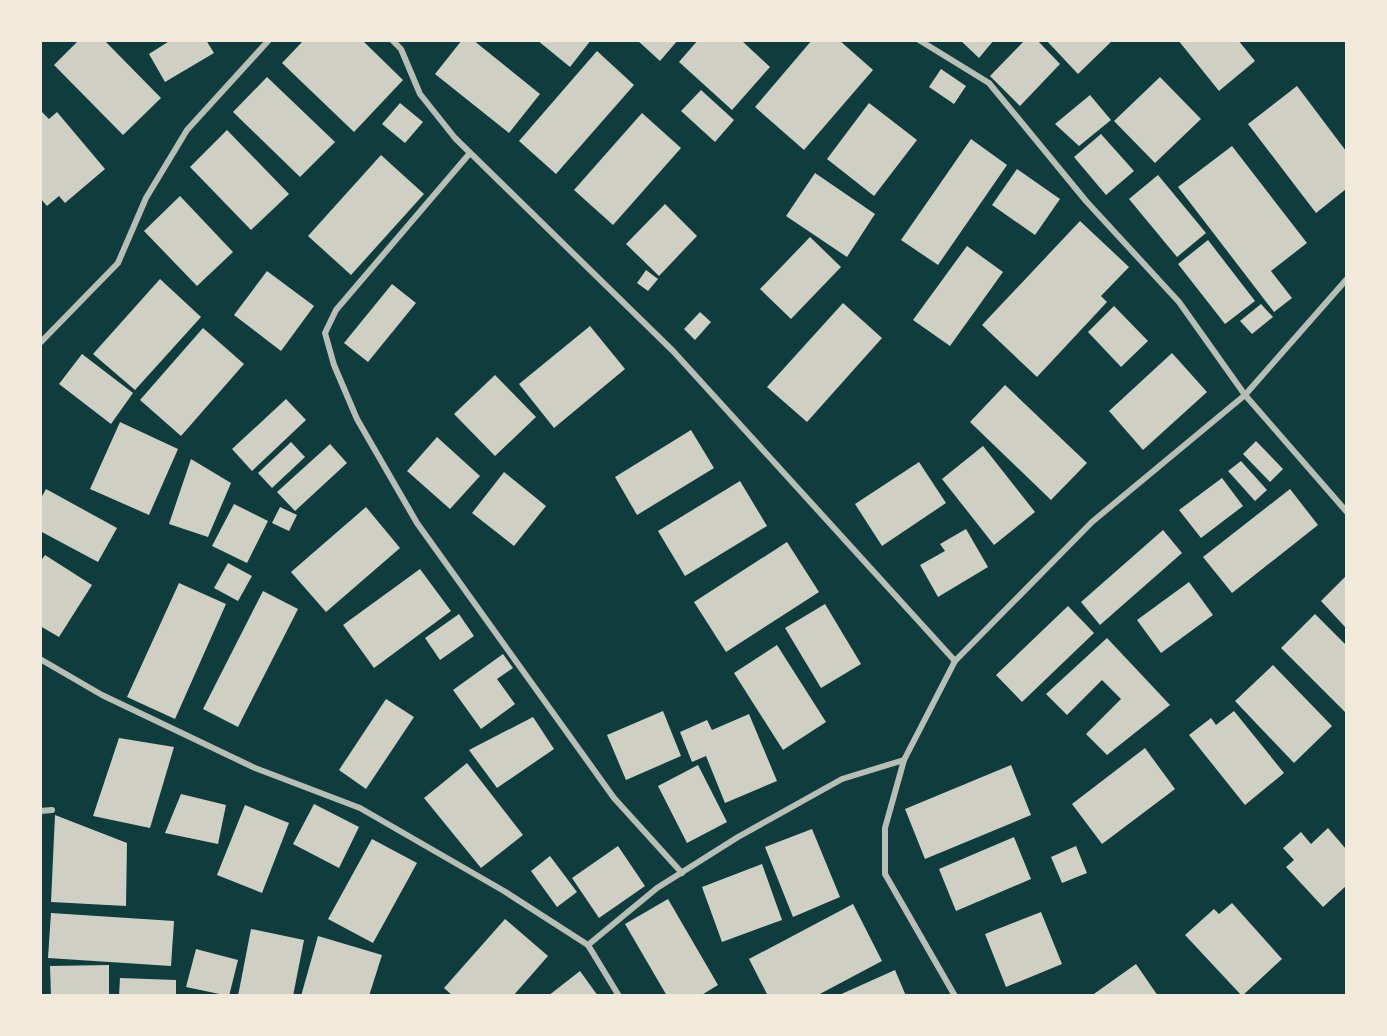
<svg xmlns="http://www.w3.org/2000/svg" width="1387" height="1036" viewBox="0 0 1387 1036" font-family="Signika,sans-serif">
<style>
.building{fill:#cfcfc3}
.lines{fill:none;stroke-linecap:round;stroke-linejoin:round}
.minor{stroke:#b8beb3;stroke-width:6}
</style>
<rect width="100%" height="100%" fill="#0f3d3e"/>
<g class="building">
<path d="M79,40h25l57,58 -38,37 -69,-70z"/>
<path d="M171,40h35l8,13 -49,29 -16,-28z"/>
<path d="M304,40h58l41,40 -49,52 -72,-69z"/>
<path d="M462,40h11l67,54 -31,39 -74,-59z"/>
<path d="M537,40h54l-21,27z"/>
<path d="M637,40h41l-18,21z"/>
<path d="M698,40h43l29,27 -38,43 -53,-48z"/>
<path d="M812,40h27l34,30 -69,80 -49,-43z"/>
<path d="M960,40h34l-15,18z"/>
<path d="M1025,40h12l23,24 -40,42 -30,-30z"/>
<path d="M1046,40h67l-35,34z"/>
<path d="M1178,40h60l17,21 -36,30z"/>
<path d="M597,51l37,34 -78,89 -37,-33z"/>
<path d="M941,69l25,17 -12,18 -25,-17z"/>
<path d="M267,77l68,65 -35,35 -67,-65z"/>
<path d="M1160,77l41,42 -46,44 -41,-42z"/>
<path d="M1297,86l49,65v38l-30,24 -68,-89z"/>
<path d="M701,90l33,30 -19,22 -34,-31z"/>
<path d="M1090,95l21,25 -32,26 -24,-22z"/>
<path d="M400,103l23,19 -18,21 -23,-19z"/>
<path d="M869,103l48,37 -43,56 -47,-37z"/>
<path d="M40,110l9,9 8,-7 48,57 -40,34 -6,-7 -12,10 -7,-8z"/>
<path d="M642,113l39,35 -68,77 -39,-35z"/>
<path d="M227,130l62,64 -38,36 -61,-63z"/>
<path d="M1101,134l33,37 -28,24 -32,-38z"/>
<path d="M971,139l36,26 -69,100 -37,-25z"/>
<path d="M1232,146l75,97 -36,28 21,27 -18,14 -96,-125z"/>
<path d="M381,155l43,39 -73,81 -43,-39z"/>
<path d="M1017,169l43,30 -25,36 -43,-30z"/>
<path d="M815,173l60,41 -28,43 -61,-41z"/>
<path d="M1158,175l48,58 -29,24 -48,-58z"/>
<path d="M180,196l53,56 -36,34 -53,-55z"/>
<path d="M665,204l32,32 -38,40 -33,-32z"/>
<path d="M1080,221l49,46 -28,29 6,6 -70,75 -55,-52z"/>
<path d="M810,237l31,30 -50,52 -31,-30z"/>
<path d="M1208,240l47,61 -30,23 -47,-60z"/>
<path d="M967,246l36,26 -53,74 -37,-26z"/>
<path d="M646,270l12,9 -10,12 -11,-8z"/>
<path d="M267,271l47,35 -33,45 -47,-36z"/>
<path d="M160,279l41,38 -66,73 -42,-36z"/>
<path d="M392,284l24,19 -48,59 -24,-19z"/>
<path d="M843,303l39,35 -75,84 -40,-35z"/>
<path d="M1261,304l12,13 -21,17 -12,-13z"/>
<path d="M1114,306l34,35 -27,26 -33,-35z"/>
<path d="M700,312l11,10 -16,18 -11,-11z"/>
<path d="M590,326l35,43 -71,59 -35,-44z"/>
<path d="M203,328l41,36 -63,72 -41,-36z"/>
<path d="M1172,353l35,39 -64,58 -34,-39z"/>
<path d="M82,354l51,39 -22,31 -52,-40z"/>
<path d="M495,375l41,42 -41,39 -41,-42z"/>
<path d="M1005,385l82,78 -36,37 -81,-78z"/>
<path d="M286,399l20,21 -54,51 -20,-22z"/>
<path d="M120,422l58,27 -29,66 -59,-26z"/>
<path d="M691,430l23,38 -77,47 -22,-38z"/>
<path d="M437,437l43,39 -30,33 -43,-38z"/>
<path d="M1256,441l27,28 -13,13 -27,-28z"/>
<path d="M291,442l14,15 -33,31 -14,-15z"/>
<path d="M330,444l17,19 -52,48 -18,-19z"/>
<path d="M983,446l52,66 -41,33 -52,-66z"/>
<path d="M191,459l40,24 -23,54 -39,-13z"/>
<path d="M1241,461l26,29 -12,11 -27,-30z"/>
<path d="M919,462l27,41 -64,43 -27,-42z"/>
<path d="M504,472l42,34 -32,40 -42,-33z"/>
<path d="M1222,478l21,28 -42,32 -22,-28z"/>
<path d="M740,481l27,45 -82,50 -27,-45z"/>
<path d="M46,489l71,39 -19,34 -58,-31v-31z"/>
<path d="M1290,489l28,36 -86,68 -29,-36z"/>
<path d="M234,504l34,17 -21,42 -35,-17z"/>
<path d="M280,507l17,8 -8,16 -17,-8z"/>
<path d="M366,507l34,41 -74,64 -35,-40z"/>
<path d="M966,529l22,38 -50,30 -18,-32 25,-14 -5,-7z"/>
<path d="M1163,530l19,23 -82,72 -19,-23z"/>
<path d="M787,542l32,50 -93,60 -32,-50z"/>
<path d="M45,555l47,30 -33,52 -19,-11v-64z"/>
<path d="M228,563l24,13 -14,25 -24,-13z"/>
<path d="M420,569l31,42 -77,57 -31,-43z"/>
<path d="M1346,576v52l-25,-27z"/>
<path d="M1189,582l24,33 -52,38 -24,-33z"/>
<path d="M179,583l47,21 -51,115 -48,-22z"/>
<path d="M263,591l35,18 -60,118 -35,-18z"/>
<path d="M825,604l36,60 -40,24 -36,-60z"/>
<path d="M1068,606l26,27 -72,69 -26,-27z"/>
<path d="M459,614l15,22 -34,24 -15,-22z"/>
<path d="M1315,614l31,31 -1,67 -64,-64z"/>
<path d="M1107,638l63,67 -63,50 -21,-21 35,-35 -19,-19 -35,35 -21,-21z"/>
<path d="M777,645l49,77 -43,28 -49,-77z"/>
<path d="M503,654l10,14 -16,11 18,25 -34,25 -28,-39z"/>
<path d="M1273,665l59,61 -38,37 -59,-62z"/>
<path d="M386,699l28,18 -48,72 -27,-19z"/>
<path d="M663,711l18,45 -55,24 -19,-45z"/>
<path d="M1234,711l50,62 -39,32 -56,-70 22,-17 5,7z"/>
<path d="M749,714l28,67 -52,22 -19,-47 -14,6 -12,-30 27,-12 5,10z"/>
<path d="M533,717l21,32 -57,39 -28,-38z"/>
<path d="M119,738l55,9 -24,81 -57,-12z"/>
<path d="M1145,748l30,41 -73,55 -30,-40z"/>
<path d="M467,763l56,72 -42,33 -57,-70z"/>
<path d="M698,765l29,57 -40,21 -29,-57z"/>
<path d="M1011,765l20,50 -106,44 -20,-50z"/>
<path d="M181,794l45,11 -8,39 -53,-11z"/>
<path d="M314,804l45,23 -20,41 -46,-24z"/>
<path d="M245,805l44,18 -27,70 -45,-18z"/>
<path d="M55,815l72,28 -1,63 -75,-4z"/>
<path d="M1328,828l18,21v37l-23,21 -37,-40 8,-7 -11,-12 18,-16 10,12z"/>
<path d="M812,829l28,68 -47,20 -28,-70z"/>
<path d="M1014,837l17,42 -75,32 -17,-42z"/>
<path d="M372,839l45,24 -44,80 -45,-24z"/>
<path d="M618,846l27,40 -46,32 -27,-40z"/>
<path d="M1076,846l11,27 -25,10 -11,-26z"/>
<path d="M550,856l27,36 -20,15 -26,-36z"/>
<path d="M762,864l20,56 -60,22 -20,-55z"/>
<path d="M668,899l50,86 -18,11h-33l-42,-72z"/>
<path d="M1232,903l50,56 -40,37 -57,-61 29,-26 5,5z"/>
<path d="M853,904l29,57 -66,35h-48l-19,-37z"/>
<path d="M1041,912l21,52 -56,23 -21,-53z"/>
<path d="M51,913l123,8 -3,45 -123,-8z"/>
<path d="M505,919l43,37 -35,40h-60l-9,-8z"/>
<path d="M251,929l53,11 -11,56h-55z"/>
<path d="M318,936l64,19 -13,41h-68z"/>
<path d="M196,949l42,11 -9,36 -43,-9z"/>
<path d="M1136,964l22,32h-67z"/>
<path d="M109,965v31h-58l-1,-30z"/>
<path d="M895,970l11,26h-69z"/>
<path d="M580,971l18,25h-50z"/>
<path d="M120,978l56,2v16h-57z"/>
</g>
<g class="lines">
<g class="minor">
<path d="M392,40l9,9 19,45 35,44 218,213 282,310"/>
<path d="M919,40l70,43 97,118 93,101 66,93 101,116"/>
<path d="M470,153l-134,157 -11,23 9,32 23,54 60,104 197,275 68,75"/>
<path d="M40,343l78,-80 28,-65 41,-68 82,-90"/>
<path d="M40,659l62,36 153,73 105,40 144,83 84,54 31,51"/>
<path d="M40,811l12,-1"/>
<path d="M588,945l69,-57 81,-51 104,-58 62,-19"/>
<path d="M955,996l-70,-122v-46l19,-68 51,-99 137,-139 153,-127 101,-115"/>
</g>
</g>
<rect width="1387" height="1036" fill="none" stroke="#f1e9da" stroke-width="84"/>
</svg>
